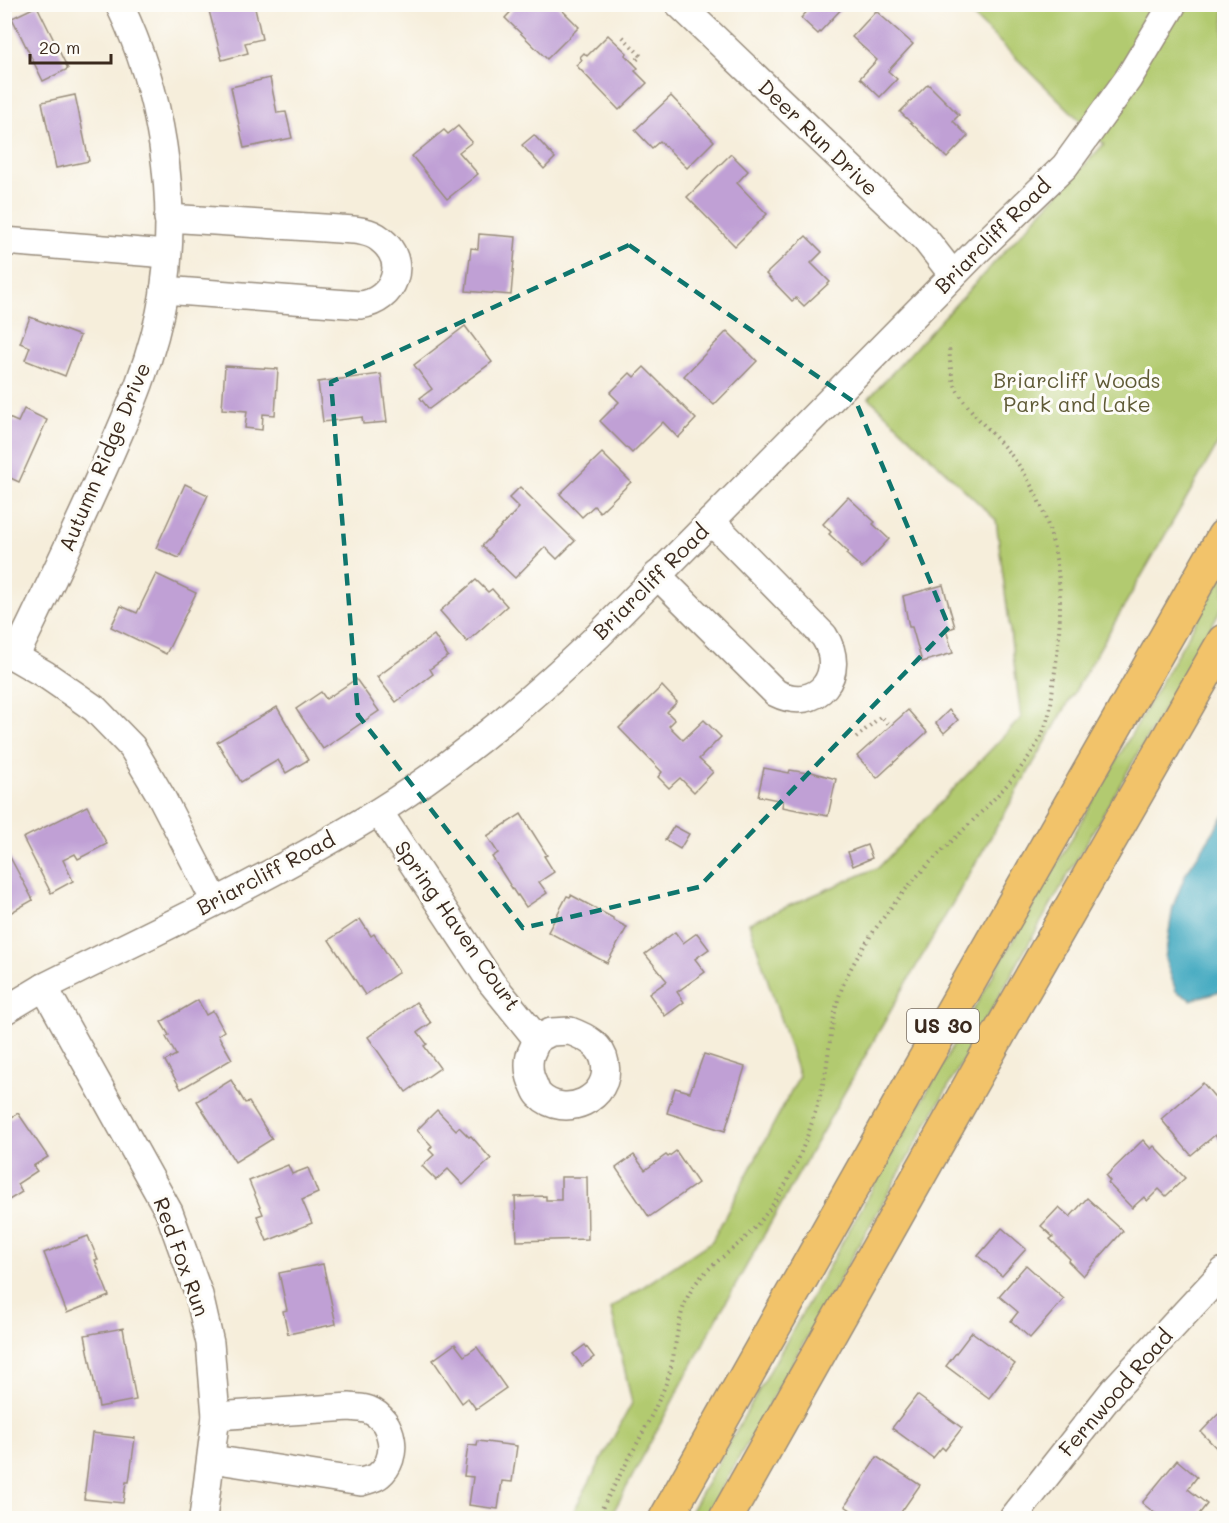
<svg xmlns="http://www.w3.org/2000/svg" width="1229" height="1523" viewBox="0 0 1229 1523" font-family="Mali,sans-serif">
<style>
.green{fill:#b2ca6f;stroke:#767a46;stroke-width:1.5}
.water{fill:#40a8c0;stroke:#3e696f;stroke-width:1.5}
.building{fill:#c0a0d5}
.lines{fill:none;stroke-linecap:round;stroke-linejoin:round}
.minor-casing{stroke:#988c7c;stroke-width:30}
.major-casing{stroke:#988c7c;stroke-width:36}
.path{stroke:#988c7c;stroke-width:4;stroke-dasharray:1.5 4.5;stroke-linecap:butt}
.minor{stroke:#fff;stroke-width:27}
.major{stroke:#f2c36a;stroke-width:33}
.marked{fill:none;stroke:#0f766e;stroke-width:4.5;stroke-dasharray:12 8;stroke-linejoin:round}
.labels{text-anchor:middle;stroke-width:6;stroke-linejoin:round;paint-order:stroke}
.shield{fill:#fdfcf7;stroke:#75695f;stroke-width:1.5}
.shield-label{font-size:20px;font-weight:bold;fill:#3b2a1e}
.street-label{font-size:21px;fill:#3b2a1e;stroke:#fdfcf7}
.park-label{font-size:21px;fill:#5f5a36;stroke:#fdfcf7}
</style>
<rect width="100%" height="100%" fill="#fdfcf7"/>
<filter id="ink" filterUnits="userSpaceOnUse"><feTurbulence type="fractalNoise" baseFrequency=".0167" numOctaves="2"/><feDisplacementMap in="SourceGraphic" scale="12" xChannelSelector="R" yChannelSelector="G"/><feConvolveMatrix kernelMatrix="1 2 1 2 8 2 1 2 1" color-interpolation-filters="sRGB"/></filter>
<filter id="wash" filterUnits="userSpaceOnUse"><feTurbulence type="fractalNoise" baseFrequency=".008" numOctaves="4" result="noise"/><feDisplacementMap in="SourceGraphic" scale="24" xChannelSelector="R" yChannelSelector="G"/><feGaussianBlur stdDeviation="1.35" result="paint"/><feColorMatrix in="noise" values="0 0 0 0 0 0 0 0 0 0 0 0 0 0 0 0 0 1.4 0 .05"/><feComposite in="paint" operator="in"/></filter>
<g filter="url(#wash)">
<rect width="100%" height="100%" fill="#f6eedb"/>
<g class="green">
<path d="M962,5h262v428l-325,563 -182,322 -107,200h-40l62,-115 -21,-95 101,-67 87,-165 -50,-153 130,-56 142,-149 -25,-198 -127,-122 235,-254z"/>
<path d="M1224,573v31l-183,318 -336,596h-18l294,-522z"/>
</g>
<path class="water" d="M1224,816v174l-33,10 -15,-9 -11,-32 8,-53 13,-33z"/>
<g id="blocks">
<g class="building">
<path d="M218,4h36l8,35 -17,4 3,10 -26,7 -14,-53z"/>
<path d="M518,4h38l23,23 -32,32 -42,-41z"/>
<path d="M810,4h36l-28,30 -17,-16 11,-12z"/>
<path d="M37,6l31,63 -25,12 -31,-63z"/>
<path d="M876,11l37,33 -25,27 9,8 -17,18 -20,-19 17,-18 -25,-23z"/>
<path d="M608,35l19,18 -2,2 13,13 -3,3 12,12 -28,27 -43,-45 6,-5 -2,-3 4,-4 3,3z"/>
<path d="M270,78l7,35 9,-1 6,26 -48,10 -13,-61z"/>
<path d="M928,84l31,31 -6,6 15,15 -21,22 -47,-46z"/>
<path d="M75,95l14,66 -33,7 -14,-66z"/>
<path d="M671,96l43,45 -27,27 -27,-27 -8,7 -17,-18z"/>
<path d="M458,126l14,16 -13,10 19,22 -31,25 -35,-43 32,-26 4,4z"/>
<path d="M534,135l21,23 -11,11 -22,-24z"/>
<path d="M731,154l17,17 -11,12 30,31 -32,32 -48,-49z"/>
<path d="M479,234l37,3 -5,58 -45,-4 5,-43 7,1z"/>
<path d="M806,236l16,16 -11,11 19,19 -26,24 -8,-8 -4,3 -26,-27z"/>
<path d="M30,317l50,19 -15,40 -40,-16 5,-13 -10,-4z"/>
<path d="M465,326l27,36 -63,47 -9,-11 12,-9 -18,-24z"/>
<path d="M727,331l30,30 -43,44 -30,-29z"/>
<path d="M225,366l53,3 -3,46 -12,-1 -1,16 -17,-2 2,-17 -25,-2z"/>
<path d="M644,367l52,52 -18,19 -15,-16 -31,31 -32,-32 19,-19 -9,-9 20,-20 4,4z"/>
<path d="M381,374l6,48 -24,2 -1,-7 -39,5 -5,-40z"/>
<path d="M24,409l23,11 -28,62 -15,-7v-59l14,6z"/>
<path d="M602,453l29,29 -31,30 -6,-6 -12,11 -22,-23z"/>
<path d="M185,484l23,11 -29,63 -23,-10z"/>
<path d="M520,487l55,54 -18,18 -12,-12 -30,31 -33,-32 37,-38 -10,-10z"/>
<path d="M848,497l27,25 -2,2 16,15 -27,29 -16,-14 2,-2 -19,-18 2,-2 -8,-8z"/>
<path d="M156,574l40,19 -30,61 -55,-27 10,-21 16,7z"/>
<path d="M476,580l12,12 4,-3 15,17 -40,36 -27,-31z"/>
<path d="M943,585l12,42 -9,3 7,23 -31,9 -10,-35h-3l-6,-31z"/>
<path d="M434,635l14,21 -18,13 3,5 -37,28 -19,-25z"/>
<path d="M356,679l23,32 -56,38 -27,-40 25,-17 5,7z"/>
<path d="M662,686l15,16 -10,10 8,8 -6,6 14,14 21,-20 17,17 -22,22 14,13 -19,20 -14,-14 -11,10 -11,-11 4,-5 -43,-44z"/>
<path d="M277,707l31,53 -22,13 -8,-13 -37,22 -24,-40z"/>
<path d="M908,710l19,22 -50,46 -20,-22z"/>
<path d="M949,710l9,10 -14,13 -8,-10z"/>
<path d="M764,768l25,5 1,-3 17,3 1,-2 28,8 -8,37 -46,-9 1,-6 -25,-5z"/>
<path d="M87,806l20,38 -29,15 -3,-5 -12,6 10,21 -22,12 -28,-55z"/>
<path d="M521,814l26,41 -3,1 10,16 -15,10 8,11 -21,14 -8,-12 -1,1 -25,-39 6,-4 -11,-17z"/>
<path d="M674,826l15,8 -9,15 -15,-9z"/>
<path d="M867,845l5,13 -19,8 -5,-14z"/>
<path d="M4,846l29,54 -23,13 -6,-10z"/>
<path d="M571,895l42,23v2l14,7 -20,36 -59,-31 19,-36 3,1z"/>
<path d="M360,919l11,17 3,-2 25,38 -34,23 -36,-55z"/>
<path d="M675,932l8,11 14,-10 12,16 -14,10 10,13 -28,20 7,10 -19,14 -16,-22 18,-13 -22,-27z"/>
<path d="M198,1000l8,15 7,-4 11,20 -6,4 14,24 -51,30 -16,-28 11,-6 -10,-18 3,-2 -8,-13z"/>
<path d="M416,1002l15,21 -13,9 9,12 -3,2 16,22 -34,24 -38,-55z"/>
<path d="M704,1054l41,13 -20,64 -58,-18 8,-25 15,4z"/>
<path d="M231,1080l14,23 4,-1 23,37 -37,23 -38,-61z"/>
<path d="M1203,1083l21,25v39l-9,-12 -24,20 -30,-36z"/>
<path d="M437,1110l19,20 3,-3 10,10 2,-1 20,23 -28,26 -15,-16 -12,11 -14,-14 12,-11 -5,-5 3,-4 -15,-16z"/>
<path d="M18,1113l30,44 -15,9 4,5 -20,13 5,8 -13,8 -5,-6v-53l3,-1 -3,-4v-14z"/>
<path d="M1143,1140l8,9 3,-3 31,32 -19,18 -7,-7 -12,12 -3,-4 -12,11 -24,-25 2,-2 -4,-5z"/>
<path d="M676,1151l22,32 -49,34 -33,-49 18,-13 11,15 21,-15 2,2z"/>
<path d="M288,1165l4,9 16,-6 10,25 -16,7 10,23 -45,18 -10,-25 6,-2 -14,-33z"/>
<path d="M561,1177h26l1,62 -71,2 -2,-44 31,-1v4h15z"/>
<path d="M1087,1198l36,33 -40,45 -15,-15 2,-2 -20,-20 3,-2 -12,-11 18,-19 11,10z"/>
<path d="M1002,1228l24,21 -24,27 -24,-20z"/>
<path d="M88,1236l10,24h-3l14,36 -42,17 -23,-60z"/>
<path d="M323,1264l13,60 -48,10 -5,-23 4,-1 -8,-37z"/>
<path d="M1026,1265l38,34 -34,39 -19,-17 7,-9 -19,-16z"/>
<path d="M123,1328l13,72 -37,7 -14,-72z"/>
<path d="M972,1332l43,32 -26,34 -43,-32z"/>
<path d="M455,1344l9,12 13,-9 29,41 -30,21 -8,-11 -6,5 -29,-43z"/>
<path d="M585,1345l9,12 -12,9 -9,-12z"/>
<path d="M917,1395l45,33 -17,22 -3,-3 -9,11 -41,-30z"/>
<path d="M1224,1408v48l-23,-24z"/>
<path d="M92,1433l43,5 -6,44h-3l-3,21 -39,-4z"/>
<path d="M478,1441l39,5 -5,36 -10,-1 -4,28 -29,-4 4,-28 -9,-1 4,-31 9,1z"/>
<path d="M877,1457l43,28 -23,33h-34l-18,-12z"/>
<path d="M1177,1460l20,17 -9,12 19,15 -11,14h-35l-19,-15z"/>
</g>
</g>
</g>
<g filter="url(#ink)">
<use href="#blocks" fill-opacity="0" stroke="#988c7c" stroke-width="1.5"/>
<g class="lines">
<g class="minor-casing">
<g id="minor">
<path d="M679,4l246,235 28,36"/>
<path d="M4,241l163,13"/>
<path d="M164,290l196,15c34,-4 50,-43 20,-66 -11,-9 -27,-9 -41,-10l-171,-11"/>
<path d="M657,575l119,118c42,21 72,-20 48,-57l-113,-115"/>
<path d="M4,653l11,4 31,18 32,22 17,12 37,38 30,51 53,103"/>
<path d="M15,657c30,-61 59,-123 87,-185 26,-58 52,-116 62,-180 14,-96 -2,-200 -45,-288"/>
<path d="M379,812l112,170 46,57"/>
<path d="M44,987l125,225 30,83 11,48 6,73 -13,102"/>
<path d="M4,1011l40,-24c112,-56 227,-109 334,-175 79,-49 153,-112 220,-176l381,-387 86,-83 63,-87 45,-75"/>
<path d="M570,1031c16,6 32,14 35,32 7,36 -41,57 -66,32 -3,-3 -4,-8 -6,-12 -4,-7 -5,-19 -3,-27 2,-6 5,-11 7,-17l14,-7z"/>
<path d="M212,1459l149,23c5,-2 14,-3 18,-7 21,-17 15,-55 -10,-65 -5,-2 -13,-2 -19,-3l-134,9"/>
<path d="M1013,1518l100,-127 111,-120"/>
</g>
</g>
<g class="major-casing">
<g id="major">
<path d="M666,1518l247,-438 311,-544"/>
<path d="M726,1518l287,-509 211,-368"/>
</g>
</g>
<g class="path">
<path d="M623,37l18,19 -8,7"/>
<path d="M856,738l25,-22 9,9"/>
<path d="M597,1518c22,-43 49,-87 68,-132 13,-31 9,-68 27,-97 12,-20 36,-35 53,-51 22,-22 40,-50 53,-78 12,-30 22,-59 28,-90 5,-34 7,-67 23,-98 19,-36 44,-69 71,-99 37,-40 114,-102 128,-155 3,-10 4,-22 5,-33 4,-27 7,-53 7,-81 0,-49 -14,-100 -42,-140 -17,-24 -53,-54 -63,-79 -5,-12 -5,-27 -6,-40"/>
</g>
<use href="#minor" class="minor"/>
<use href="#major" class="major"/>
</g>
</g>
<path class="marked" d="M629,245l228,159 92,223 -250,260 -176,41 -165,-213 -27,-333z"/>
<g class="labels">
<rect class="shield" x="907" y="1009" width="72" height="34" rx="4.5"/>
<g class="shield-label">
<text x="943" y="1033">US 30</text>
</g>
<g class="street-label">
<text transform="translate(818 138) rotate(44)" y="7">Deer Run Drive</text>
<text transform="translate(993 236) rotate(-45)" y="7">Briarcliff Road</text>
<text transform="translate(105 457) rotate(-67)" y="7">Autumn Ridge Drive</text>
<text transform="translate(651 582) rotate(-45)" y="7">Briarcliff Road</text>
<text transform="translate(266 874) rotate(-28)" y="7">Briarcliff Road</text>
<text transform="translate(457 926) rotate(55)" y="7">Spring Haven Court</text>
<text transform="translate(181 1257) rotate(70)" y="7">Red Fox Run</text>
<text transform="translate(1116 1393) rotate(-49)" y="7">Fernwood Road</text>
</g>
<g class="park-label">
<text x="1077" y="388">Briarcliff Woods<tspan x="1077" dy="24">Park and Lake</tspan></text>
</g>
</g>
<rect width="1229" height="1523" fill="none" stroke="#fdfcf7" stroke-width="24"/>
<path d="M30 54v9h81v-9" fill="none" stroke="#3b2a1e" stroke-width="3"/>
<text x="39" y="54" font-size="18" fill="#3b2a1e" stroke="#fdfcf7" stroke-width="4.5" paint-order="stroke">20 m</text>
</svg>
